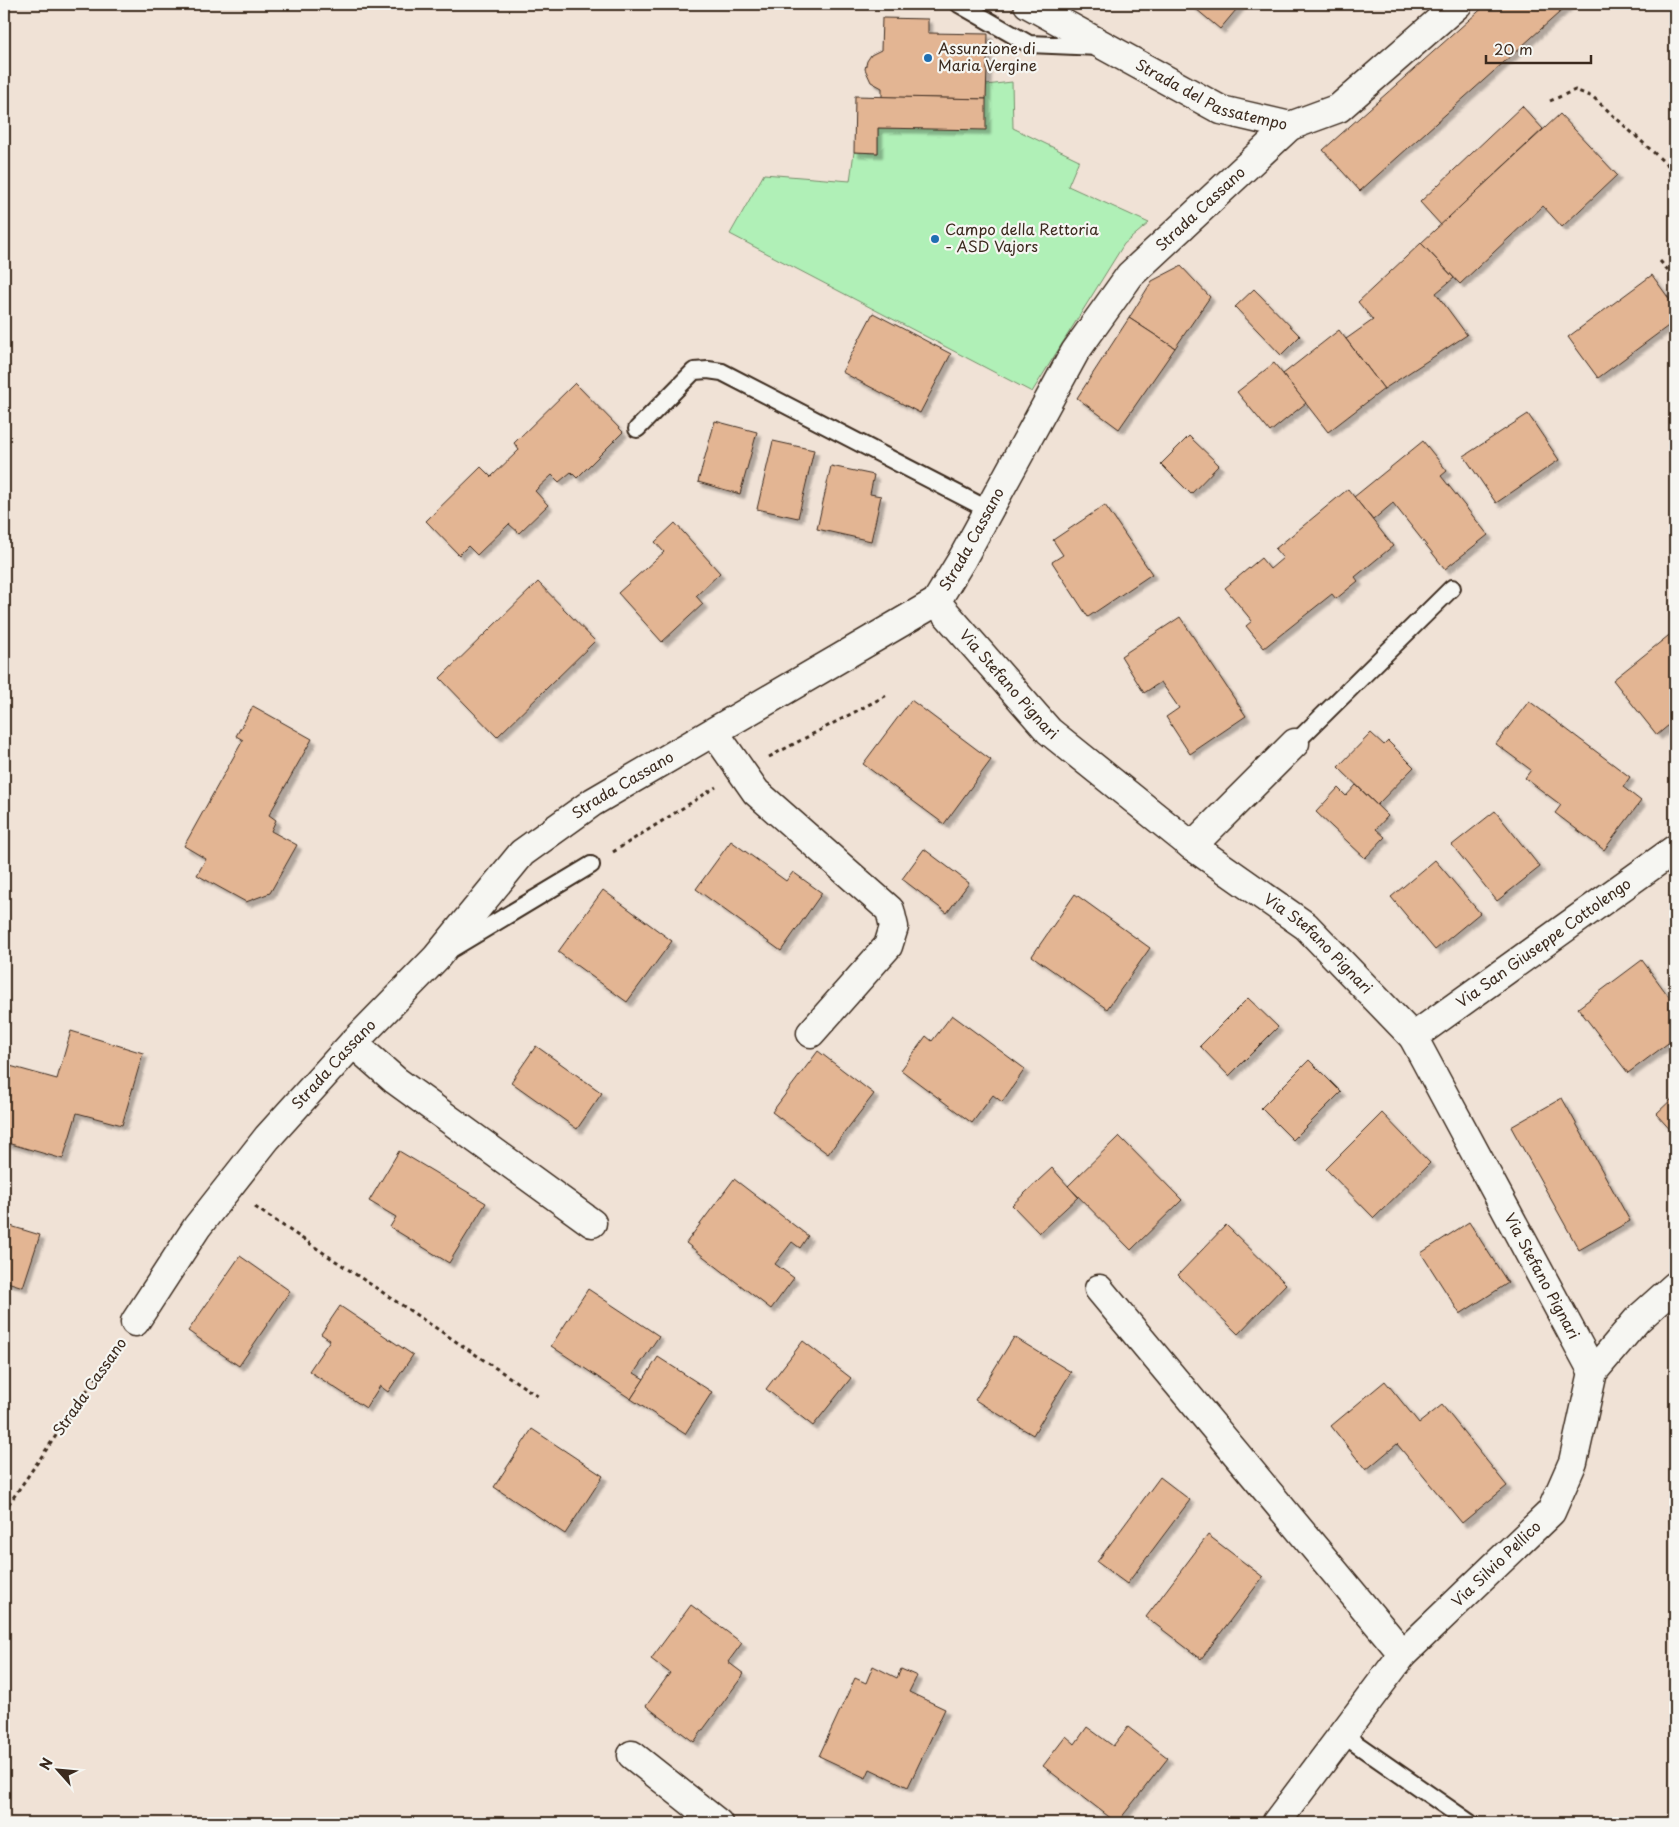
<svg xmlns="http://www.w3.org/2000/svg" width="1679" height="1827" viewBox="0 0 1679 1827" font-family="'Playpen Sans',sans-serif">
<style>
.green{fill:#b0f0b7;stroke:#768d6a}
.building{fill:#e3b593;stroke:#3b2a1e;filter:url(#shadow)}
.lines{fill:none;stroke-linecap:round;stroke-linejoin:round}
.lane-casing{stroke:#3b2a1e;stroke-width:20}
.street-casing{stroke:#3b2a1e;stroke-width:31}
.secondary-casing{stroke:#3b2a1e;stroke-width:31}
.path{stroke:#3b2a1e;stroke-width:3;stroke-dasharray:4 4;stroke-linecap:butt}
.lane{stroke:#f6f6f2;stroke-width:16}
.street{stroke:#f6f6f2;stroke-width:28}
.secondary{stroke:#f6f6f2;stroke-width:28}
.poi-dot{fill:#1f6fb2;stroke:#f6f6f2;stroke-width:2}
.labels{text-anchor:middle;stroke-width:4.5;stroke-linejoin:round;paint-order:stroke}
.poi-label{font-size:15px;fill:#3b2a1e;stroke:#f6f6f2;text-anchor:start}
.street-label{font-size:15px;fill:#3b2a1e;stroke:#f6f6f2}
</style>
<defs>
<filter id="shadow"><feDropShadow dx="4.5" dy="4.5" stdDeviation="1" flood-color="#0004"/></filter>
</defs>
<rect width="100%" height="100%" fill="#f0e2d6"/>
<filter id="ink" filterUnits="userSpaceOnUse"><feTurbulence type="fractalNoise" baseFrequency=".02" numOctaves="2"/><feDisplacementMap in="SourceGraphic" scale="10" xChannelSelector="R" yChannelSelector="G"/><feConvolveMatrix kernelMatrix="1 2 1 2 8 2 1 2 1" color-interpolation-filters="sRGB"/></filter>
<g filter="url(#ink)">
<path class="green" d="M1012,82l1,46 66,32 -11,26 81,37 -25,21 -92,148 -302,-158 34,-60 86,7 4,-29 24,1v-25l107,1 1,-44z"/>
<g class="building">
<path d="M1190,4h51l-21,25z"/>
<path d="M1487,4h82l-209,187 -37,-41z"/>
<path d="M882,18l46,1v14l60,1 -2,65 -104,-2v-9l-11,-6 -6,-13 2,-8 4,-6 10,-5z"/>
<path d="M855,96l131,3v31l-108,-2v25l-24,-1z"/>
<path d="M1522,106l21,23 -102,96 -21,-23z"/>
<path d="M1560,114l57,61 -55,52 -19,-21 -83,78 -39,-41z"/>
<path d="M1421,243l33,35 -18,15 31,42 -83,54 -38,-50 27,-19 -15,-18z"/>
<path d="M1181,266l29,31 -35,51 -46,-30 23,-37z"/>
<path d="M1652,275l23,32v14l-77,57 -30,-41z"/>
<path d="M1254,289l46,47 -19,19 -46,-48z"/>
<path d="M873,313l78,41 -31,59 -78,-41z"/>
<path d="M1129,318l46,30 -56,81 -42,-31z"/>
<path d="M1339,330l45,59 -56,43 -45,-58z"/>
<path d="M1274,363l32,40 -36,29 -33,-40z"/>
<path d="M575,383l48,49 -46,46 -6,-6 -12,10 -7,-7 -17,16 13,14 -29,28 -10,-9 -32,31 -9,-9 -9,9 -33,-34 55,-54 10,10 28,-27 -5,-7z"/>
<path d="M1528,414l31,46 -63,43 -32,-47z"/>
<path d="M715,421l42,11 -17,62 -42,-12z"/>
<path d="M1189,436l30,29 -28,29 -30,-30z"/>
<path d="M773,441l41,9 -16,68 -41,-9z"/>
<path d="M1423,441l24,30 -6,5 47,59 -43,34 -52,-66 -20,17 -19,-23z"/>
<path d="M831,466l43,9 -4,19 11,2 -10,45 -54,-12z"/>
<path d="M1348,489l45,57 -38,31 3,4 -22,18 -4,-5 -68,54 -18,-22 6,-5 -27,-33 36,-30 9,11 13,-11 -8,-9z"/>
<path d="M1105,505l47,69 -64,43 -36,-55 11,-7 -10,-15z"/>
<path d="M675,523l45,50 -24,23 7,8 -41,38 -44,-49 46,-41 -9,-10z"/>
<path d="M538,582l57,59 -98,96 -57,-59z"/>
<path d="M1180,617l66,99 -56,38 -24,-37 13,-9 -18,-26 -17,11 -23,-37z"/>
<path d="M1673,632l2,4v84l-18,15 -44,-55z"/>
<path d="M911,700l80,60 -47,64 -81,-60z"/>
<path d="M1529,701l101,76 -7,10 18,14 -37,49 -49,-37 6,-8 -36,-27 6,-8 -35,-26z"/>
<path d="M253,706l59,33 -43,76 7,5 -5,11 26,14 -27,48 -24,9 -49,-27 9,-16 -22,-13 59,-106 -7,-4z"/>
<path d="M1371,733l13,12 4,-4 26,26 -37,38 -39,-38z"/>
<path d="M1356,785l32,31 -12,13 9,8 -20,21 -49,-46 22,-24 8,8z"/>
<path d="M1495,811l45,56 -43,34 -45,-56z"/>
<path d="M731,841l55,40 7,-9 29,21 -41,58 -85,-62z"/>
<path d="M924,849l45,34 -22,30 -45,-34z"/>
<path d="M1435,860l45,53 -45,37 -44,-53z"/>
<path d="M603,890l69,51 -45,61 -69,-50z"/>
<path d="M1075,894l75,54 -43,61 -75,-53z"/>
<path d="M1642,960l33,45v33l-47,35 -50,-65z"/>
<path d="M1248,998l30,29 -49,49 -29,-30z"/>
<path d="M952,1015l73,54 -23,33 -9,-7 -21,28 -71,-53 25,-34 6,5z"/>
<path d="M71,1031l72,22 -21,72 -45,-12 -14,46 -59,-17v-55l6,-21 47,13z"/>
<path d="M536,1046l66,47 -25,36 -66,-47z"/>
<path d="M818,1051l56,43 -46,60 -56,-42z"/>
<path d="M1309,1060l32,32 -48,48 -32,-32z"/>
<path d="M1675,1096v39l-19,-21z"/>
<path d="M1562,1098l68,123 -51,29 -68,-123z"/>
<path d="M1382,1113l48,50 -56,55 -48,-49z"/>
<path d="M1119,1136l63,64 -51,50 -63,-64z"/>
<path d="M399,1151l87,52 -37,60 -59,-36 6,-10 -27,-16z"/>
<path d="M1052,1168l26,29 -39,36 -27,-28z"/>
<path d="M734,1179l74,57 -8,12 -8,-6 -17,22 19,14 -23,31 -85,-66z"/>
<path d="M1469,1222l39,61 -48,31 -39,-61z"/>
<path d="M4,1224l36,11 -17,52 -19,-6z"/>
<path d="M1226,1225l60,59 -48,50 -60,-59z"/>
<path d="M240,1256l50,35 -51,75 -51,-35z"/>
<path d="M588,1289l71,47 -25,37 10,6 -13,20 -80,-53z"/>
<path d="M340,1306l73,49 -25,37 -8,-6 -14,22 -57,-37 21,-31 -9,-6z"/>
<path d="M1014,1337l57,35 -38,63 -58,-35z"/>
<path d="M803,1341l48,37 -38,48 -47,-37z"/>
<path d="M658,1357l54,35 -27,42 -54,-35z"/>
<path d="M1385,1381l34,42 23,-18 65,81 -45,37 -65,-79 -31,26 -35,-44z"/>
<path d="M532,1429l71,47 -38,58 -71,-47z"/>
<path d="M1160,1477l30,23 -63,84 -30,-22z"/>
<path d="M1208,1535l55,42 -62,82 -55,-42z"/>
<path d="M691,1605l51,38 -14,19 16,12 -50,68 -48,-36 24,-33 -19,-14z"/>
<path d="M873,1666l24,12 4,-9 16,7 -8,16 36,17 -37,78 -38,-18 -4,9 -47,-22 36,-78 11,5z"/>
<path d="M1087,1727l26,19 15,-19 40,31 -51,65 -74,-57 23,-30 9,8z"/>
</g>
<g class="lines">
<g class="lane-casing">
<g id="lane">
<path d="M959,4l70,40 70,3"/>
<path d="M637,429l57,-58 14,-1 14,2 267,138"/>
<path d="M1295,743l157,-155"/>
<path d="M453,948l138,-83"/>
<path d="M1342,1734l128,89"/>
</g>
</g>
<g class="street-casing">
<g id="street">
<path id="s1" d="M936,602l113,129 143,115 114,80 107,111 180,335"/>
<path d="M714,732l42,60 134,118 4,17 -6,19 -77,87"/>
<path d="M1192,846l103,-103"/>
<path id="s2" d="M1413,1037l262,-188"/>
<path d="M353,1043l42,37 197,143"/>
<path d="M1099,1289l304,365"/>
<path id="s3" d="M135,1322l62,-95 70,-89 86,-95 83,-85 86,-105 71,-51 343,-200 25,-41 114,-209 55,-77 160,-149"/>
<path d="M632,1755l86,68"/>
<path id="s4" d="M1276,1823l127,-169 148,-142 22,-50 20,-90 44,-52 38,-34"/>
</g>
</g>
<g class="secondary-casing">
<g id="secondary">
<path id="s5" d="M1028,4l193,106 69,16 49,-18 119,-104"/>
</g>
</g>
<g class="path">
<path d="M1550,101l25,-11 18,7 82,75"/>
<path d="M1660,261l15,17"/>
<path d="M769,757l120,-63"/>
<path d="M613,852l103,-65"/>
<path d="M255,1207l284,190"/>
<path d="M4,1511l113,-164"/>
</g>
<use href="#lane" class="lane"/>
<use href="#street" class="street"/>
<use href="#secondary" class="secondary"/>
</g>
</g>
<g class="poi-dot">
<circle cx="928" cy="58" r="5"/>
<circle cx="935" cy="239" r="5"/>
</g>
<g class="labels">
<g class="poi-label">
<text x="938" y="54">Assunzione di<tspan x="938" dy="17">Maria Vergine</tspan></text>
<text x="945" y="235">Campo della Rettoria<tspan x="945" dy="17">- ASD Vajors</tspan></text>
</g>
<g class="street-label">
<text dy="5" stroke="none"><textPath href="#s5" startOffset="206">Strada del Passatempo</textPath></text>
<text dy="5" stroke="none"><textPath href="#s3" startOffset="1571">Strada Cassano</textPath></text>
<text dy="5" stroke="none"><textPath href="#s3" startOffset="1166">Strada Cassano</textPath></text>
<text dy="5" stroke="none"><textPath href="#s1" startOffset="110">Via Stefano Pignari</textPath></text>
<text dy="5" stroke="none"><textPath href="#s3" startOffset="731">Strada Cassano</textPath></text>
<text dy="5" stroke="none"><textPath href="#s2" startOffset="161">Via San Giuseppe Cottolengo</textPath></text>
<text dy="5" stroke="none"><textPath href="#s1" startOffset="515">Via Stefano Pignari</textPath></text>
<text dy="5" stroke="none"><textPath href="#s3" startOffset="326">Strada Cassano</textPath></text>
<text dy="5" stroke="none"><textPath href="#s1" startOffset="920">Via Stefano Pignari</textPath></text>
<text transform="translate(90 1387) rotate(-55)" y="5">Strada Cassano</text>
<text dy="5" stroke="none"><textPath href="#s4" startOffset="341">Via Silvio Pellico</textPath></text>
</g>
</g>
<rect width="1679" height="1827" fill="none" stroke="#f6f6f2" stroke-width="20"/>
<rect x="10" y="10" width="1659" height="1807" fill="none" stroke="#3b2a1e" stroke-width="2" filter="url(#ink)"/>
<g transform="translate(58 1770) rotate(297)" stroke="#f6f6f2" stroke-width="4" paint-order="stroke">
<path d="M0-4L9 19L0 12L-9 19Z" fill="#3b2a1e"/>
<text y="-8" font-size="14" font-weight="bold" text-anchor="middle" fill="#3b2a1e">N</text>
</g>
<path d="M1486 55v8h105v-8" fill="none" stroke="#3b2a1e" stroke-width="2.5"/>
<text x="1494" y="55" font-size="15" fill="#3b2a1e" stroke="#f6f6f2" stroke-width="4" paint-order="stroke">20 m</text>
</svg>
